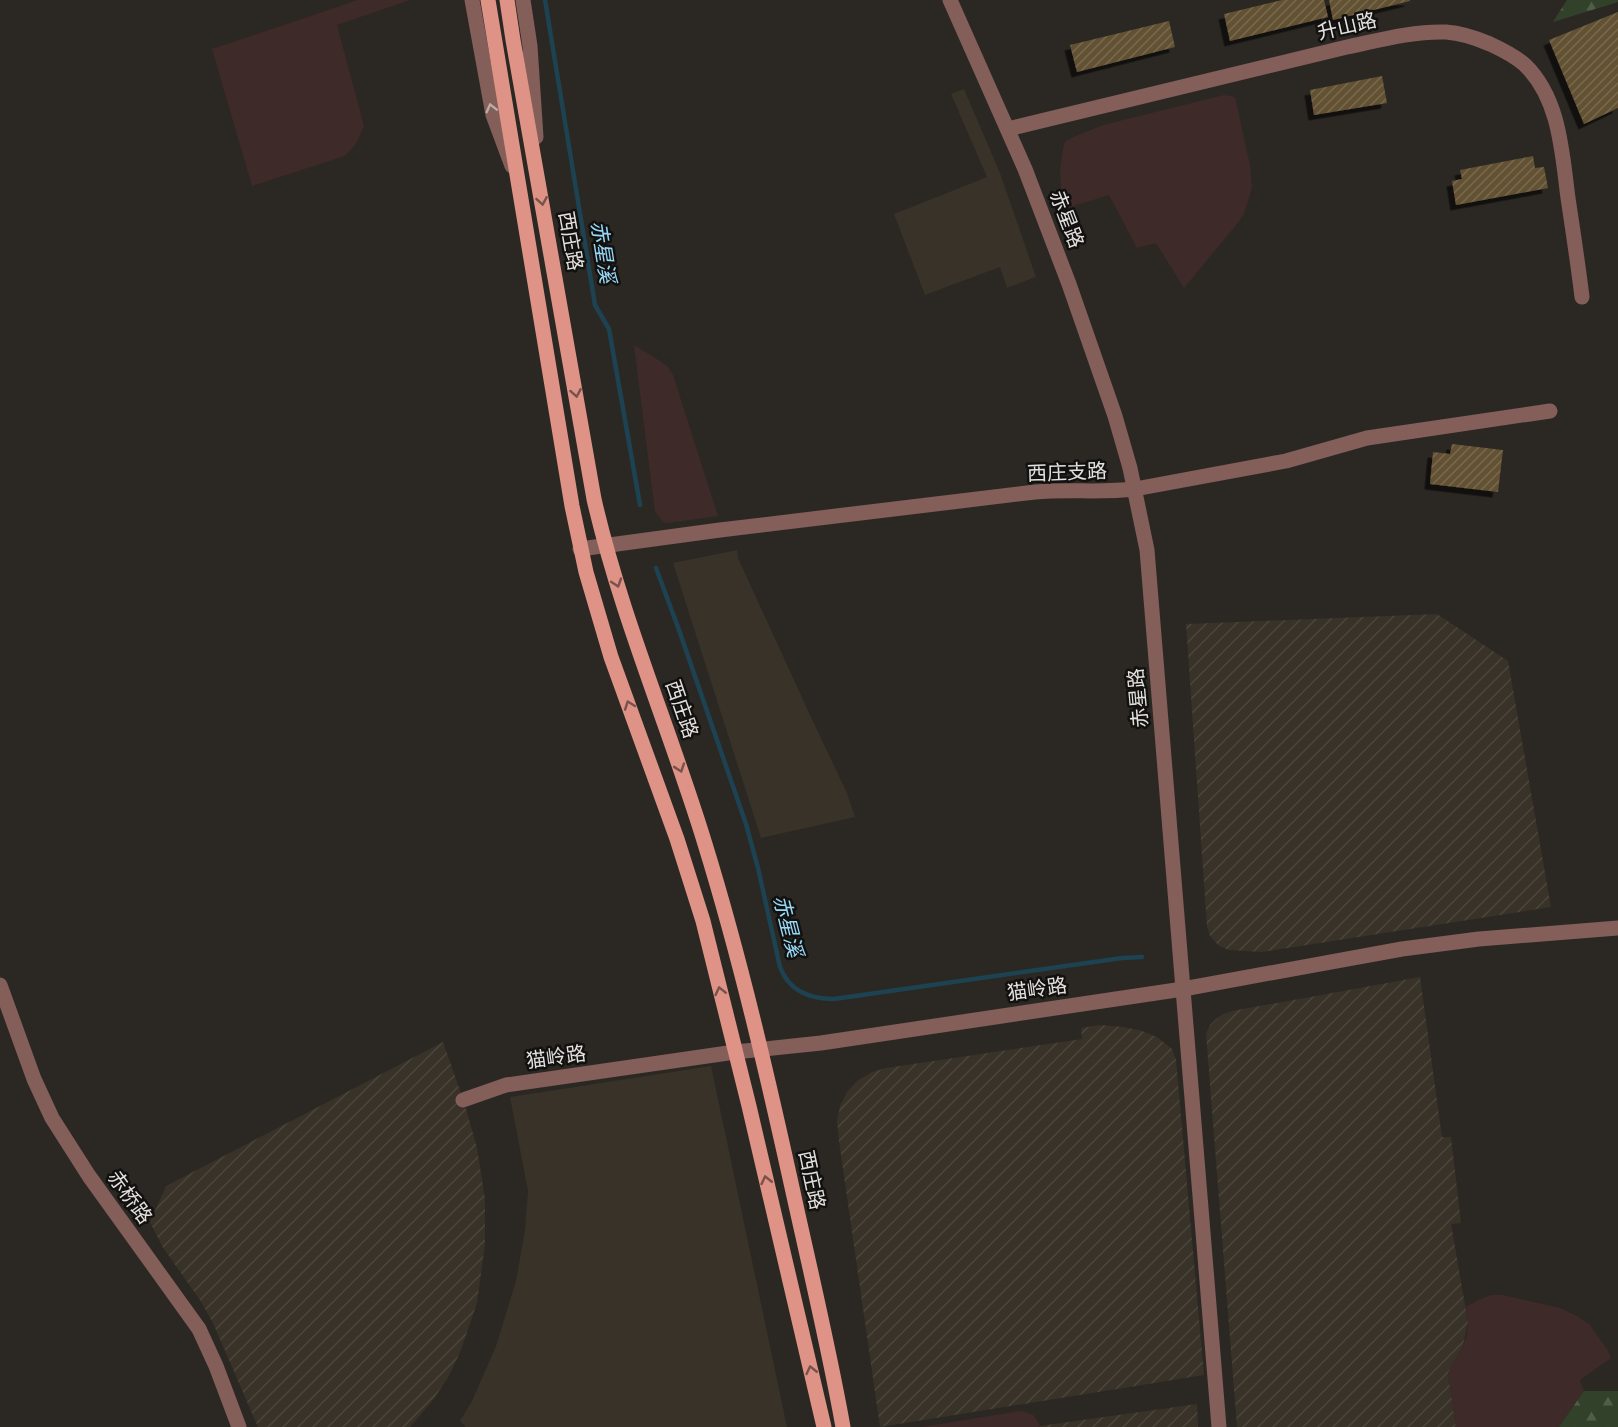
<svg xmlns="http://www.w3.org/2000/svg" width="1618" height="1427" viewBox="0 0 1618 1427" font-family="'DejaVu Sans','Noto Sans SC',sans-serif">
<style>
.built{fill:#383228}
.industrial{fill:url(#industrial-furrows)}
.education{fill:#3e2a28}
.forest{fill:url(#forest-firs)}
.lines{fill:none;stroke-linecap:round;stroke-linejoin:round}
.stream{stroke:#1d4252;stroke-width:4.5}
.building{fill:url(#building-hatch);filter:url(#shadow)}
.minor{stroke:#845e59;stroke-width:15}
.major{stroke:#df9387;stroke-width:15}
.oneway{stroke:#bdada9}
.oneway2{stroke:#78524b}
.labels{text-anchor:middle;stroke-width:5;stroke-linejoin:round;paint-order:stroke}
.street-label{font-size:20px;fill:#e3e1de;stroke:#12110f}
.water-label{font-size:21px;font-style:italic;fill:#96d8f8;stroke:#12110f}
</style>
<defs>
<pattern id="industrial-furrows" width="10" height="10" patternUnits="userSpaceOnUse" patternTransform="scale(1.5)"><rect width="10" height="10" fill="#383228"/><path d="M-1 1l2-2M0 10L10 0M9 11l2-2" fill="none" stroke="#4b463c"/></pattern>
<pattern id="forest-firs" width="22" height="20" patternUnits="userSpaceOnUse" patternTransform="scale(1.5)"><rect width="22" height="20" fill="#32422a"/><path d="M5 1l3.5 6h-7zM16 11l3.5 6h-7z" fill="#505d48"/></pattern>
<pattern id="building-hatch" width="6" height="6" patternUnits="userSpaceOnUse" patternTransform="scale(1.5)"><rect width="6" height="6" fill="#625133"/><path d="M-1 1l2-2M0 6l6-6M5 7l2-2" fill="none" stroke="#786a50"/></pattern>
<filter id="shadow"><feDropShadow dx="-5.5" dy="5.5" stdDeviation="0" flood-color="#0009"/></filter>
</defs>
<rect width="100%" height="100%" fill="#2b2823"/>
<g class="built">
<path d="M964,89l36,84 36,104 -29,11 -7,-21 -75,28 -31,-81 93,-37 -36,-83z"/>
<path d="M737,550l1,8 72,157 36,76 9,26 -94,21 -88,-275z"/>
<path d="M711,1066l76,361h-321l-6,-6 12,-20 24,-55 20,-65 9,-51 3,-39 -18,-94z"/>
</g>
<g class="industrial">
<path d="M1437,614l71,47 43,246 -289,45 -33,-2 -10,-4 -9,-10 -3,-9 -21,-303z"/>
<path d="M1420,977l22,160h9l10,86 -10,1 17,98 -5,24 -15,27 8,54h-219l-31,-393 4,-9 5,-5 8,-6 9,-3z"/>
<path d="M1100,1025l24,2 18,4 15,6 15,12 4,11 28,315 -324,52 -41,-286 -2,-20 3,-15 7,-14 10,-11 15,-9 14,-4 196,-29 -1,-11z"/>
<path d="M443,1042l22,63 12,43 8,51v45l-8,59 -16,47 -12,26 -16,24 -23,27h-152l-45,-104 -13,-23 -38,-54 -12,-24 16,-36z"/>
<path d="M1197,1404l1,23h-158v-1z"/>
</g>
<g class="education">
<path d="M358,0h52l-73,25 27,101 -8,18 -11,12 -93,30 -40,-137z"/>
<path d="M1224,95l11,2 15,68 2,23 -8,26 -7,10 -53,64 -28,-45 -19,5 -28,-53 -42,13 -6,-21 -1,-16 3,-22 2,-7 6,-4 32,-13z"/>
<path d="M634,345l26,16 8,6 5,8 45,141 -50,7 -5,-1 -8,-10z"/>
<path d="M1491,1295h12l57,13 15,7 14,9 18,25 4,9 -31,22 4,11 -25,36h-103l-8,-54 15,-27 4,-11 1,-13 -2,-15 12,-7z"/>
<path d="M1020,1411l6,1 7,3 4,5 3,7h-118z"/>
</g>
<g class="forest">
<path d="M1567,0h51v2l-65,20z"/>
<path d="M1584,1391h34v36h-59z"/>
</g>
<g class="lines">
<g class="stream">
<path d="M545,0l50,305 14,24 31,176"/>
<path d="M656,568l23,62 67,194 12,44 22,99c9,24 29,32 54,32l288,-41 20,-1"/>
</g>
</g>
<g class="building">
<path d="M1282,0h42l4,17 -98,24 -6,-27z"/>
<path d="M1329,0h81v1l-77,19z"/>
<path d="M1618,12v96l-34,16 -35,-84z"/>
<path d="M1169,21l6,26 -98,25 -7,-27z"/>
<path d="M1382,76l5,27 -73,12 -4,-25z"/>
<path d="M1533,156l2,12 9,-1 4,21 -92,17 -4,-24 10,-2 -2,-9z"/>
<path d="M1452,444l51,6 -5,42 -68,-8 3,-32 17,2z"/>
</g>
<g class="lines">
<g class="minor">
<path d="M472,0l21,115 19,51"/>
<path d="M523,0l7,46 6,91"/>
<path d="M950,0l75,169 44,115 46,132 15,52 17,82 36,439 219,-40 77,-10 139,-11"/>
<path d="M1008,129l339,-82c33,-7 66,-16 99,-15 15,1 30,6 44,12 13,6 25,12 35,21 35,34 37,88 43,133 5,33 10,66 14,99"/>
<path d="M580,549l140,-19 315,-38c34,-3 67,1 100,-3l151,-28 81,-23 183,-27"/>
<path d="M0,985l34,94 18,39 37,58 110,153 17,37 23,61"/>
<path d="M463,1100l43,-15 229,-33 86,-9 362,-54 36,438"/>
</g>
<g class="major">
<path d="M488,0l84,506 14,66 25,85 66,182 26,82 46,185 75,321"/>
<path d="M507,0l6,40 81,459c27,118 76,230 111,345 37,120 65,243 92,366 16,72 33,144 46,217"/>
</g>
</g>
<defs><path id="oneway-chevron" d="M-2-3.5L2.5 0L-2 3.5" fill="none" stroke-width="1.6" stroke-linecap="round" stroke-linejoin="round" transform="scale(1.5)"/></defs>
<use class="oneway" href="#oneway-chevron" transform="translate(491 108) rotate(-104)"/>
<g class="oneway2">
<use href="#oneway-chevron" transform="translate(542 201) rotate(80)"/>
<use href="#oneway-chevron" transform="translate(576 393) rotate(80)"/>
<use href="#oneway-chevron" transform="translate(617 583) rotate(72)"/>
<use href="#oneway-chevron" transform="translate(629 705) rotate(-110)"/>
<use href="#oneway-chevron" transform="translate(680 768) rotate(71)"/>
<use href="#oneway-chevron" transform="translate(720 991) rotate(-103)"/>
<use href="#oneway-chevron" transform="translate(766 1180) rotate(-103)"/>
<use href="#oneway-chevron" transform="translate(811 1370) rotate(-103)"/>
</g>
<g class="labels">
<g class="street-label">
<text transform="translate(1347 26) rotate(-13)" y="7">升山路</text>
<text transform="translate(1067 219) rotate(69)" y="7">赤星路</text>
<text transform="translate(571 241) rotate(80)" y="7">西庄路</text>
<text transform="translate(1067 472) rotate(-2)" y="7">西庄支路</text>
<text transform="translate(1138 698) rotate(-95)" y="7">赤星路</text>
<text transform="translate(682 709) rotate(71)" y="7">西庄路</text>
<text transform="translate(1037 989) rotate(-8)" y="7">猫岭路</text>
<text transform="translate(556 1057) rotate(-8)" y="7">猫岭路</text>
<text transform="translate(812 1180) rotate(78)" y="7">西庄路</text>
<text transform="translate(130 1197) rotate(54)" y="7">赤桥路</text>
</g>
<g class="water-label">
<text transform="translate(603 252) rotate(81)" y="7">赤星溪</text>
<text transform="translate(788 926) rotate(76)" y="7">赤星溪</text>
</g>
</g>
</svg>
